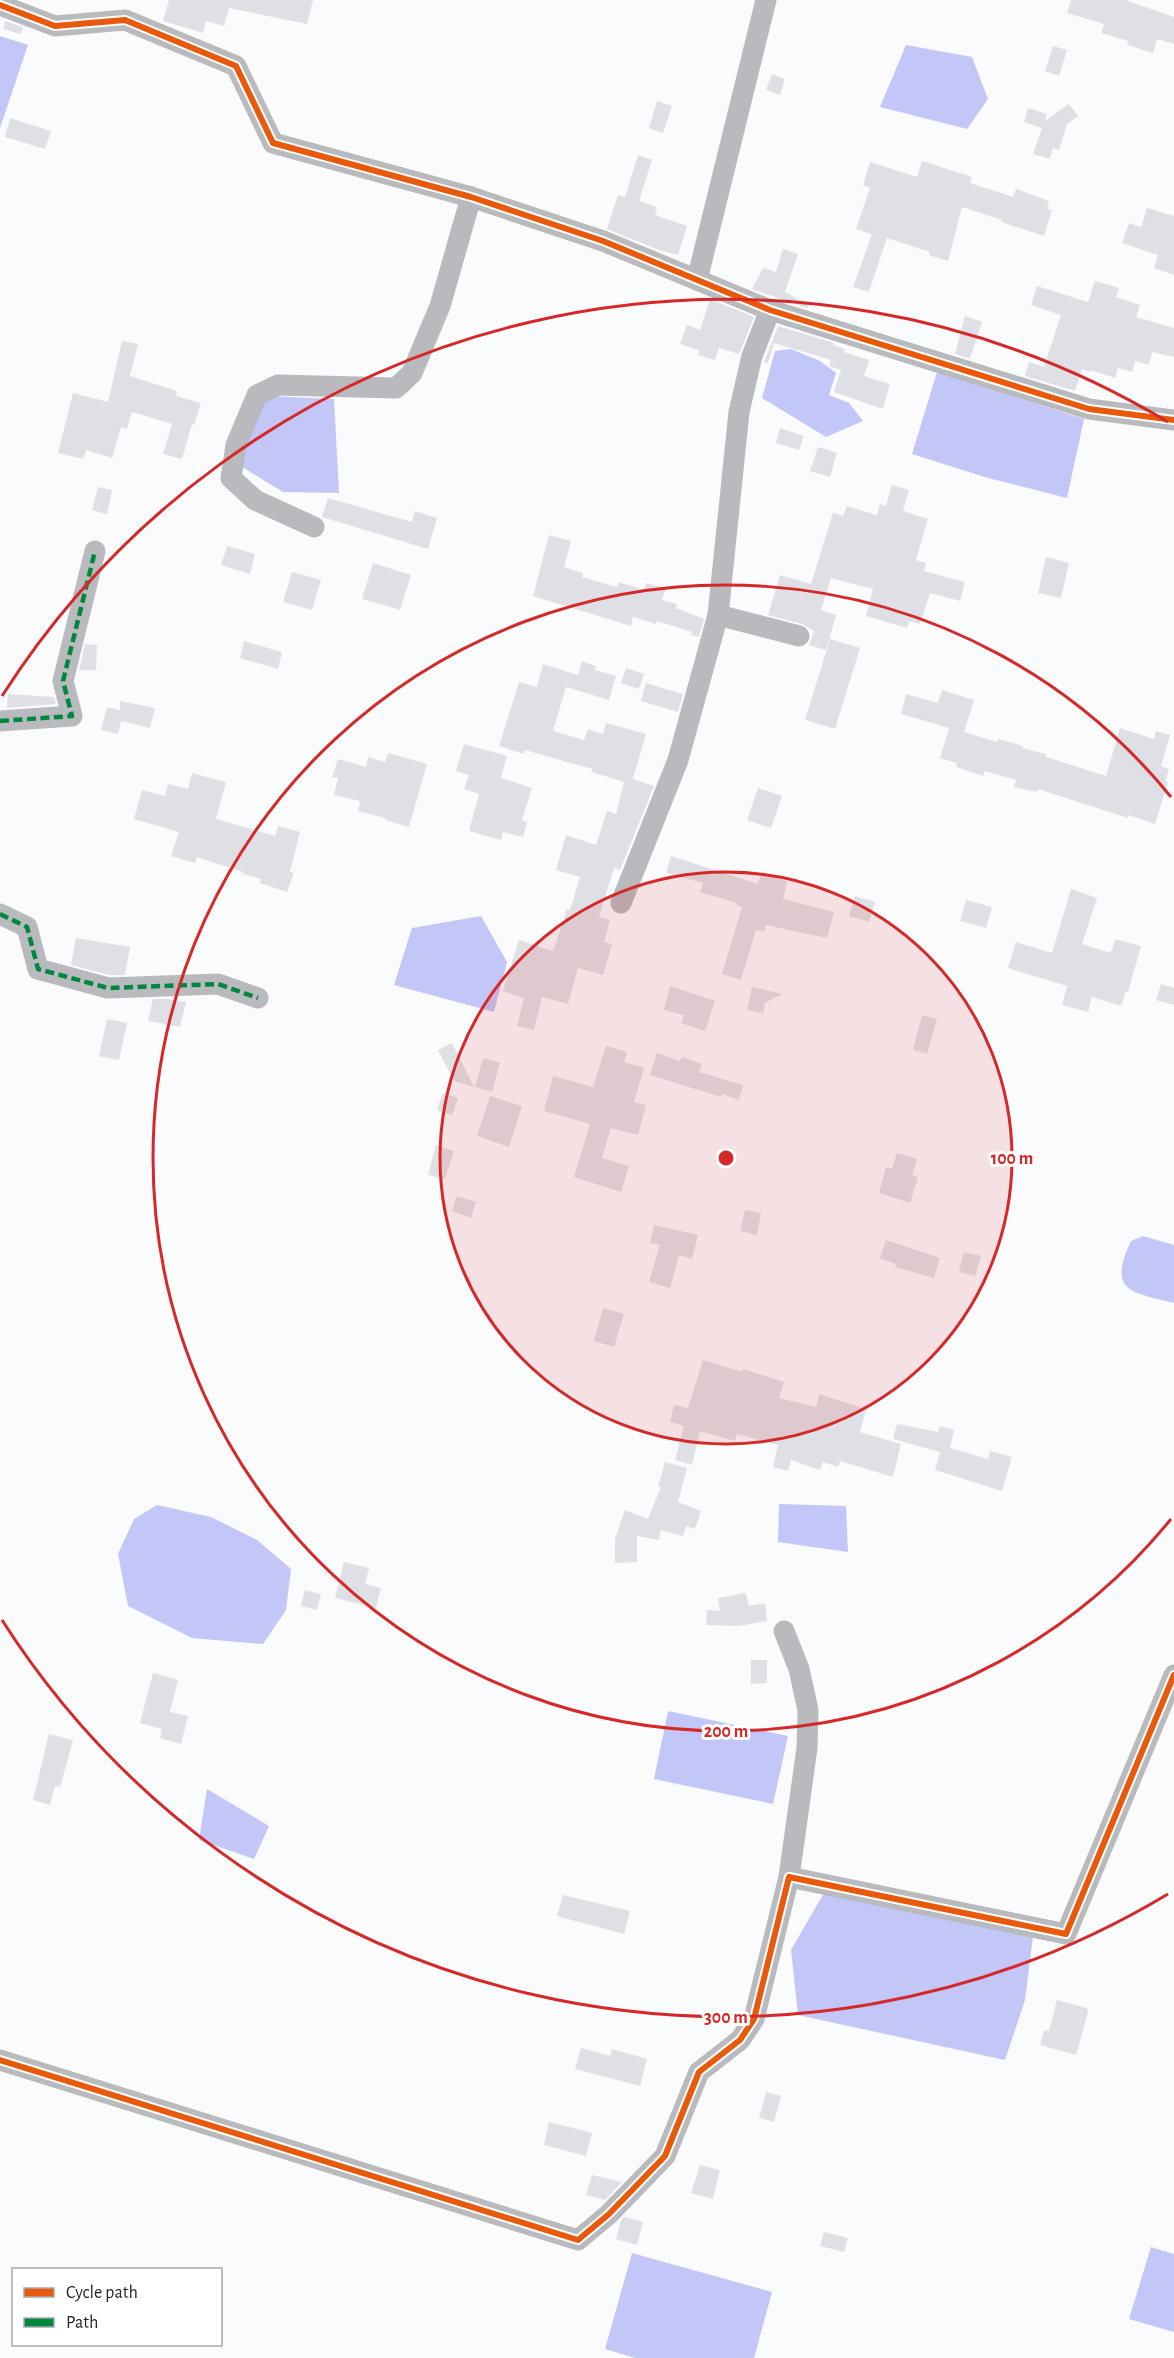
<svg xmlns="http://www.w3.org/2000/svg" width="1174" height="2358" viewBox="0 0 1174 2358" font-family="'Alegreya Sans',sans-serif">
<style>
.water{fill:#c3c7f8}
.building{fill:#dfe0e5}
.lines{fill:none;stroke-linecap:round;stroke-linejoin:round}
.minor{stroke:#b9babd;stroke-width:21}
.quiet{stroke:#00873e;stroke-width:4.5;stroke-dasharray:9 4.5;stroke-linecap:butt}
.cycleway-casing{stroke:#fff;stroke-width:10}
.cycleway{stroke:#e8590c;stroke-width:6}
.ring{fill:none;stroke:#d62828;stroke-width:3}
.centre{fill:#d62828;stroke:#fff;stroke-width:3}
.ring-label{font-size:18px;text-anchor:middle;font-weight:bold;fill:#d62828;stroke:#fff;stroke-width:6;stroke-linejoin:round;paint-order:stroke}
</style>
<rect width="100%" height="100%" fill="#fafbfd"/>
<g class="water">
<path d="M0,36l28,9 -28,83z"/>
<path d="M906,45l66,12 16,42 -21,30 -87,-22z"/>
<path d="M791,349l29,12 16,12 -7,22 20,8 14,18 -37,16 -64,-39 13,-47z"/>
<path d="M937,372l147,47 -17,79 -79,-20 -76,-24z"/>
<path d="M266,396l68,3 5,94 -56,-1 -44,-27z"/>
<path d="M481,916l26,46 -13,50 -100,-27 18,-57z"/>
<path d="M1143,1236l31,9v58c-43,-11 -67,-11 -43,-62z"/>
<path d="M779,1504l67,2 2,46 -70,-10z"/>
<path d="M157,1505l54,12 46,23 34,29 -5,41 -23,34 -71,-6 -64,-32 -10,-52 16,-35z"/>
<path d="M668,1711l120,25 -15,68 -119,-25z"/>
<path d="M207,1789l62,37 -15,33 -55,-19z"/>
<path d="M825,1891l208,45 -8,64 -20,60 -207,-45 -7,-65z"/>
<path d="M1151,2247l23,7v78l-45,-13z"/>
<path d="M632,2253l140,39 -18,66h-119l-30,-9z"/>
</g>
<g class="building">
<path d="M169,0h144l-6,24 -78,-16 -5,18 -18,-5 -3,12 -40,-12z"/>
<path d="M1071,0h54l49,17v27l-17,-5 -4,14 -26,-8 1,-4 -27,-8 3,-9 -37,-11z"/>
<path d="M5,21l18,6 -2,7 -18,-5z"/>
<path d="M1053,46l14,4 -8,26 -14,-5z"/>
<path d="M772,74l13,5 -5,16 -14,-5z"/>
<path d="M657,101l15,5 -9,27 -14,-5z"/>
<path d="M1069,104l9,12 -11,8 -8,26 -6,-2 -3,11 -17,-5 9,-26 -18,-6 4,-14 19,6 -2,7z"/>
<path d="M10,118l41,13 -6,18 -40,-12z"/>
<path d="M638,155l14,5 -13,41 18,6 -2,8 32,11 -9,29 -19,-5 -52,-21 11,-34 7,2z"/>
<path d="M922,161l50,16 -2,6 43,14 3,-8 33,12 -2,8 5,1 -8,26 -43,-14 1,-2 -40,-13 -14,54 -19,-6 1,-3 -43,-14 -18,54 -16,-5 19,-53 -16,-5 14,-41 -7,-3 7,-23 47,15z"/>
<path d="M1147,208l27,8v59l-20,-7 4,-13 -36,-12 7,-20 12,4z"/>
<path d="M783,249l15,5 -13,38 24,13 -2,3 -55,-19 11,-21 13,4z"/>
<path d="M1095,281l24,7 -3,9 24,8 -4,12 38,11v29l-22,-5 -3,13 -14,-4 -3,11 -14,-4 -3,10 -24,-8 -1,2 -8,-3 -7,22 -50,-15 4,-14 15,5 17,-52 -30,-10 6,-19 51,16z"/>
<path d="M710,299l44,18 -15,37 -20,-6 -4,12 -17,-5 1,-5 -19,-6 7,-19 13,5z"/>
<path d="M965,316l17,6 -12,37 -15,-5z"/>
<path d="M778,326l56,17 -1,2 12,4 -1,3 25,8 -5,16 26,8 -7,25 -49,-17 7,-22 -12,-4 2,-6 -57,-17 -6,20 -4,-1z"/>
<path d="M122,341l16,3 -8,32 47,15 -1,5 25,7 -7,22 -2,-1 -10,35 -19,-5 9,-30 -40,-12 -5,17 -6,-2 -9,31 -26,-8 -3,9 -25,-6 15,-60 35,9z"/>
<path d="M780,428l24,8 -5,14 -23,-7z"/>
<path d="M818,447l19,6 -7,24 -20,-6z"/>
<path d="M892,485l17,5 -6,21 25,8 -12,41 10,3 -2,8 41,11 -5,19 -30,-8 -10,31 -11,-3 -2,7 -41,-12 7,-27 -42,-11 -10,32 15,5 -10,35 -17,-5 5,-14 -12,-7 -34,-9 12,-40 31,9 22,-71 10,3 4,-10 30,9 3,-11 6,2z"/>
<path d="M98,487l14,3 -5,24 -15,-4z"/>
<path d="M328,498l84,24 3,-11 22,7 -9,31 -106,-32z"/>
<path d="M549,535l22,6 -7,26 19,6 -1,4 35,10 2,-5 25,8 2,-7 20,5 -4,12 15,4 -1,4 28,11 -5,18 -8,-2 1,-3 -35,-11 -1,3 -23,-7 -2,9 -98,-30z"/>
<path d="M227,546l28,8 -5,20 -29,-9z"/>
<path d="M1046,557l23,6 -8,35 -23,-5z"/>
<path d="M373,563l38,12 -11,35 -38,-11z"/>
<path d="M292,572l29,8 -9,30 -29,-8z"/>
<path d="M830,639l30,9 -25,81 -30,-9z"/>
<path d="M244,641l38,11 -4,17 -38,-11z"/>
<path d="M85,644l12,1 -1,25h-17z"/>
<path d="M582,661l14,5 -1,4 21,6 -7,24 -43,-13 -13,44 31,9 4,-11 15,5 3,-11 40,11 -13,45 21,7 -34,84 -6,-2 -15,49 11,3 -6,22 8,2 -9,31 -25,-7 -10,36 -26,-7 -8,33 -17,-4 7,-28 -21,-7 16,-51 34,11 14,-42 3,1 10,-33 -24,-7 10,-35 30,10 11,-34 9,3 8,-32 -32,-10v-3l-67,-19 -1,4 -25,-8 20,-64 18,5 6,-23 35,11z"/>
<path d="M626,668l18,6 -5,15 -18,-6z"/>
<path d="M646,683l37,11 -5,18 -37,-11z"/>
<path d="M942,690l32,10 -10,32 33,10 1,-3 25,7 -1,2 24,6v3l60,19 14,-48 34,11 2,-8 14,4 -9,31 8,3 -4,12 3,1 -13,42 -27,-9v3l-90,-29 -1,3 -23,-5 2,-7 -31,-9 -2,5 -27,-9 1,-4 -17,-5 9,-30 -48,-14 5,-20 32,9z"/>
<path d="M8,694l46,3 2,7 -49,4z"/>
<path d="M120,701l35,7 -5,20 -29,-7 -3,13 -17,-4 6,-23 13,3z"/>
<path d="M464,744l43,12 -6,22 31,10 -10,32 5,2 -4,15 -20,-5 -2,8 -32,-9 10,-37 -15,-5 5,-14 -13,-4z"/>
<path d="M388,753l39,11 -18,63 -24,-7v-2l-27,-7 2,-10 -26,-6 4,-17 -6,-1 6,-18 28,8 2,-10 17,5z"/>
<path d="M192,773l34,9 -10,37 59,17 3,-10 22,6 -10,40 4,1 -7,19 -27,-9 1,-4 -18,-5v-2l-46,-15 -2,6 -24,-7 8,-24 -45,-13 8,-29 23,6 3,-12 20,5z"/>
<path d="M758,788l24,8 -11,32 -24,-8z"/>
<path d="M671,856l87,28 3,-10 26,7 -4,18 51,13 -7,26 -61,-13 -2,7 -8,-2 -15,50 -19,-6 20,-67 -5,-2v-2l-37,-11 3,-9 -37,-10z"/>
<path d="M1071,889l26,9 -15,46 29,9 4,-14 26,7 -13,46 -2,-1 -5,15 -29,-9 -4,15 -26,-7 5,-19 -59,-18 8,-26 36,11z"/>
<path d="M855,896l20,6 -6,20 -20,-6z"/>
<path d="M966,900l26,7 -6,21 -26,-7z"/>
<path d="M76,938l54,9 -5,28h-16l-38,-10z"/>
<path d="M1161,984l13,4v17l-18,-5z"/>
<path d="M670,986l45,15 -10,30 -24,-8 3,-8 -20,-5z"/>
<path d="M752,987l30,7 -17,9 -2,10 -16,-3z"/>
<path d="M153,999h15l18,3 -6,25 -32,-6z"/>
<path d="M922,1015l15,4 -10,35 -14,-4z"/>
<path d="M107,1019l20,4 -8,37 -20,-4z"/>
<path d="M452,1043l22,44 -20,-6 -16,-31z"/>
<path d="M606,1046l21,6 -3,10 20,6 -10,34 12,3 -8,30 -27,-7 -9,30 27,8 -8,26 -47,-15 16,-53 -46,-13 9,-35 40,11z"/>
<path d="M657,1053l23,8 2,-4 20,7 -3,8 44,13 -4,15 -17,-6 -1,3 -71,-22z"/>
<path d="M483,1058l17,5 -8,29 -17,-5z"/>
<path d="M443,1093l15,5 -6,17 -15,-5z"/>
<path d="M490,1096l32,10 -13,41 -32,-11z"/>
<path d="M436,1145l18,6 -9,28 -17,-4z"/>
<path d="M897,1153l20,6 -5,16 6,2 -8,26 -31,-10 7,-26 6,2z"/>
<path d="M457,1196l19,6 -5,16 -19,-7z"/>
<path d="M745,1210l16,3 -4,22 -17,-4z"/>
<path d="M654,1225l44,10 -6,24 -13,-4 -9,33 -21,-6 11,-37 -10,-2z"/>
<path d="M886,1240l54,18 -6,20 -39,-11 1,-3 -16,-6z"/>
<path d="M964,1252l17,4 -6,20 -16,-4z"/>
<path d="M603,1308l21,6 -10,33 -20,-6z"/>
<path d="M703,1360l39,12 1,-3 41,13 -5,16 37,9 3,-13 47,15 -6,23 41,12 -8,33 -53,-16 -2,6 -15,-5 -3,8 -29,-10 -3,11 -15,-4 5,-22 -41,-11 -2,7 -35,-10 -8,34 -17,-5 9,-34 -14,-4 4,-17 14,3z"/>
<path d="M897,1424l41,8 2,-6 14,4 -4,18 38,11 2,-8 22,6 -10,34 -67,-21 5,-18 -47,-13z"/>
<path d="M665,1462l22,6 -9,34 23,9 -6,18 -9,-3 -3,10 -22,-6 -2,10 -22,-4v26l-22,1v-24l10,-29 23,9 13,-32 -3,-1z"/>
<path d="M344,1562l25,6 -4,16 16,4 -5,20 -41,-10z"/>
<path d="M305,1590l16,4 -4,16 -16,-4z"/>
<path d="M746,1593l3,13 16,-3 2,18 -28,5 -33,-1 1,-15 13,1 -2,-13z"/>
<path d="M751,1660h16v23l-16,1z"/>
<path d="M153,1673l25,7 -8,32 18,4 -7,28 -21,-6 2,-9 -22,-6z"/>
<path d="M49,1734l24,6 -13,47 -5,-1 -5,19 -17,-5z"/>
<path d="M563,1895l67,16 -6,23 -67,-18z"/>
<path d="M1057,2000l30,8 1,4 -12,43 -36,-10 4,-15 5,1z"/>
<path d="M581,2048l29,8 2,-7 35,10 -7,27 -65,-17z"/>
<path d="M766,2092l15,4 -7,26 -15,-4z"/>
<path d="M549,2122l43,11 -6,23 -42,-11z"/>
<path d="M700,2165l20,5 -7,29 -22,-6z"/>
<path d="M592,2175l30,7 -17,18 -19,-5z"/>
<path d="M624,2217l19,5 -6,23 -21,-6 5,-19z"/>
<path d="M824,2232l24,6 -4,14 -24,-6z"/>
</g>
<g class="lines">
<g class="minor">
<path d="M0,5l55,21 70,-6 111,46 37,77 198,54 132,44 167,69 319,99 85,11"/>
<path d="M697,280l69,-280"/>
<path d="M314,527l-59,-27 -24,-22 5,-33 21,-50 21,-10 118,3 16,-15 28,-67 31,-109"/>
<path d="M718,615l81,21"/>
<path d="M0,721l72,-5 -9,-35 32,-130"/>
<path d="M621,903l57,-143 40,-145 21,-203 13,-56 18,-46"/>
<path d="M0,914l27,13 11,42 70,19 110,-4 40,14"/>
<path d="M784,1631l15,38 9,41 -1,38 -18,129"/>
<path d="M0,2060l578,180 31,-26 56,-58 34,-84 41,-32 14,-21 35,-142 277,57 108,-259"/>
</g>
<g class="quiet">
<path d="M0,721l72,-5 -9,-35 32,-130"/>
<path d="M0,914l27,13 11,42 70,19 110,-4 40,14"/>
</g>
<g class="cycleway-casing">
<g id="cycleway">
<path d="M0,5l55,21 70,-6 111,46 37,77 198,54 132,44 167,69 319,99 85,11"/>
<path d="M0,2060l578,180 31,-26 56,-58 34,-84 41,-32 14,-21 35,-142 277,57 108,-259"/>
</g>
</g>
<use href="#cycleway" class="cycleway"/>
</g>
<circle cx="726" cy="1158" r="286" fill="#d62828" fill-opacity=".12"/>
<g class="ring">
<circle cx="726" cy="1158" r="286"/>
<path d="M1171 1519A573 573 0 1 1 1171 797"/>
<path d="M1168 1894A859 859 0 0 1 2 1620M2 696A859 859 0 0 1 1168 422"/>
</g>
<circle cx="726" cy="1158" r="9" class="centre"/>
<g class="ring-label">
<text x="1012" y="1164">100 m</text>
<text x="726" y="1737">200 m</text>
<text x="726" y="2023">300 m</text>
</g>
<rect x="12" y="2268" width="210" height="78" fill="#ffffff" stroke="#a7a8ab" stroke-width="1.5"/>
<rect x="24" y="2288" width="30" height="9" fill="#e8590c" stroke="#a7a8ab" stroke-width="1.5"/>
<text x="66" y="2298" font-size="18" fill="#24252d">Cycle path</text>
<rect x="24" y="2318" width="30" height="9" fill="#00873e" stroke="#a7a8ab" stroke-width="1.5"/>
<text x="66" y="2328" font-size="18" fill="#24252d">Path</text>
</svg>
